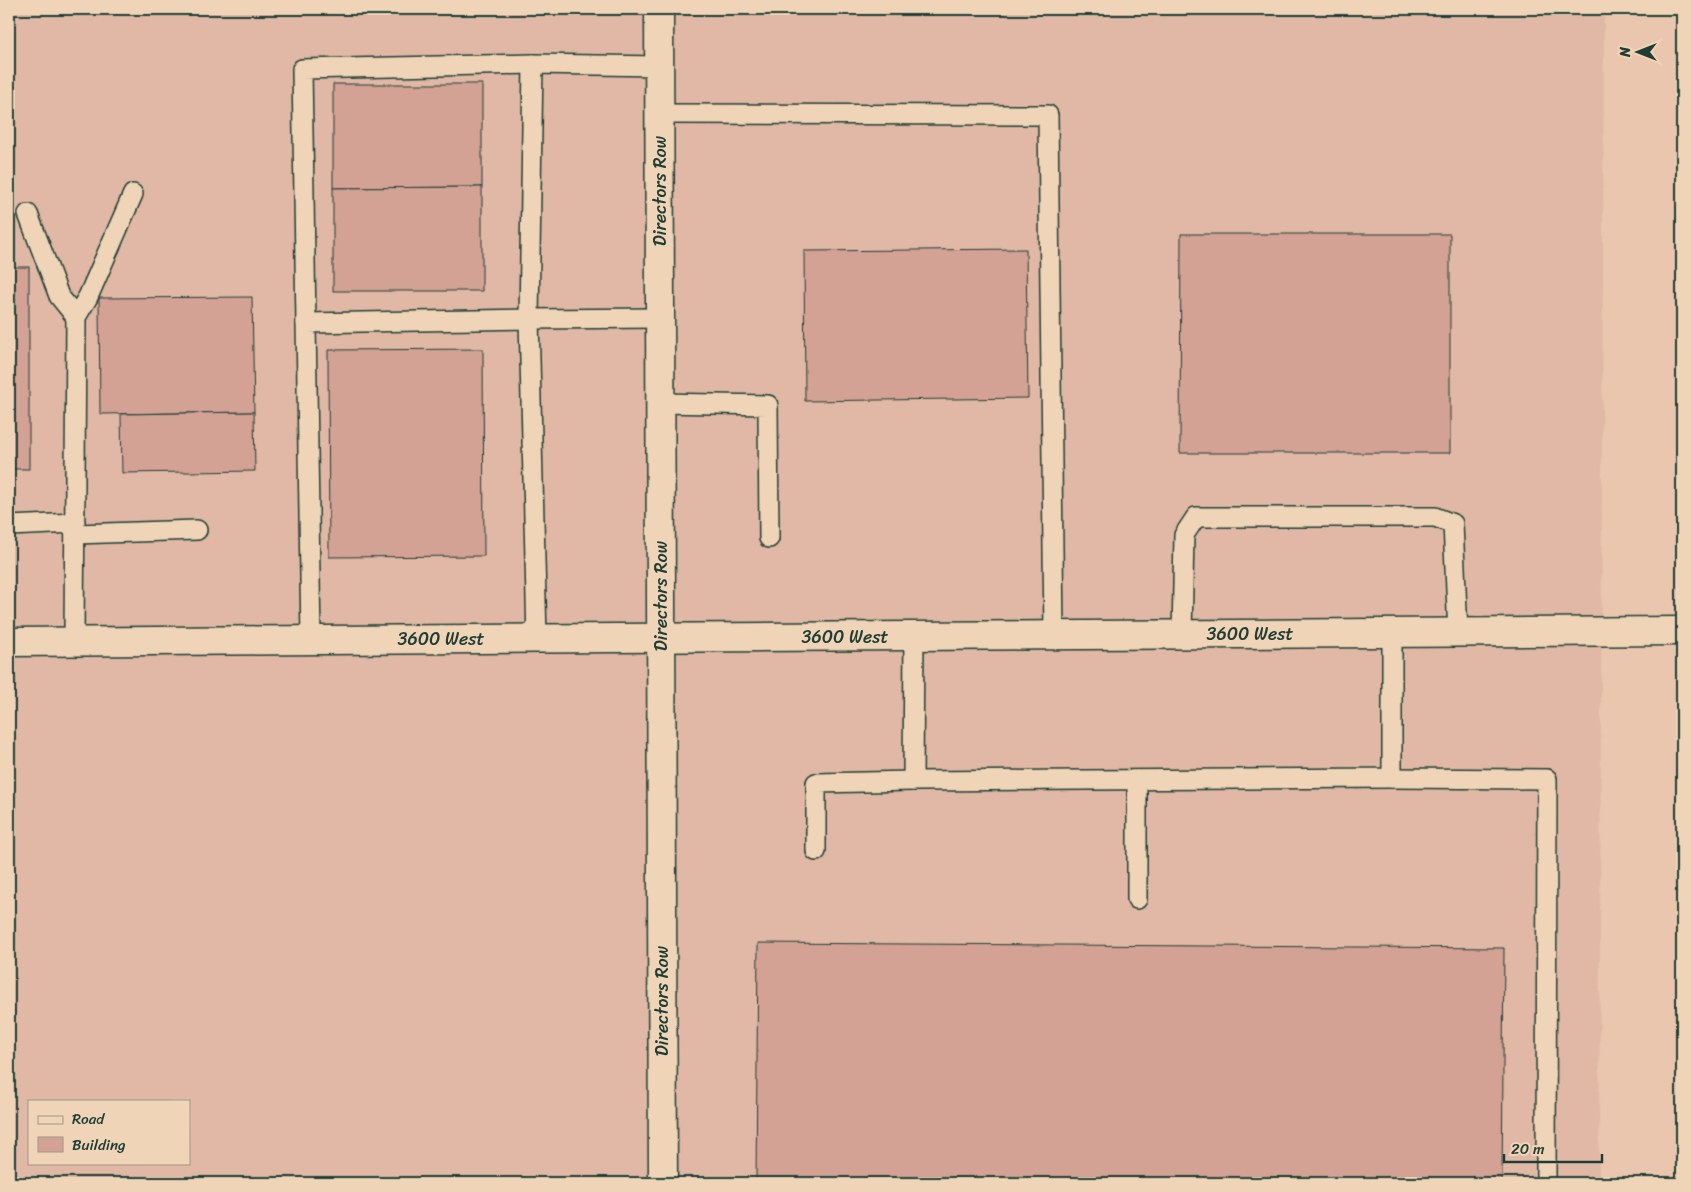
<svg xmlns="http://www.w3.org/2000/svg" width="1691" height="1192" viewBox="0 0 1691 1192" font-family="Sriracha,sans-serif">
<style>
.built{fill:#e0b8a5;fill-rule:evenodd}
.building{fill:#d4a195;stroke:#1f3d34}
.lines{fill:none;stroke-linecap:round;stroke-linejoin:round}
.lane-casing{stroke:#1f3d34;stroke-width:22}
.street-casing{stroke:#1f3d34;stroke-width:31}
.lane{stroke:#f0d4b7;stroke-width:19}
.street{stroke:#f0d4b7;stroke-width:28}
.labels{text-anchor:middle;stroke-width:4;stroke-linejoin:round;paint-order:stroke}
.street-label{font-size:18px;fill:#1f3d34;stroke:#f0d4b7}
</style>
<rect width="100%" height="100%" fill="#ebc6af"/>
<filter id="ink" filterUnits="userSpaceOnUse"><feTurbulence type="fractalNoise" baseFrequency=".02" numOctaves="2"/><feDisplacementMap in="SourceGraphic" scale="10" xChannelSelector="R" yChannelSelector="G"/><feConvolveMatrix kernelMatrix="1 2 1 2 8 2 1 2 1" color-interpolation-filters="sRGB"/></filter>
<g filter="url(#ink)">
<path class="built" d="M9,9h1595l-5,1174h-1590zM29,1101h160v62h-160z"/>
<g class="building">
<path d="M333,84h149v103l-149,1z"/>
<path d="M482,187v104h-149v-103z"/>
<path d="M1181,234h269v219h-270z"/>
<path d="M1026,249l2,149 -223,3 -1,-150z"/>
<rect x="9" y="267" width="20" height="202"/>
<path d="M252,297l2,115 -154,2 -1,-116z"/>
<path d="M483,349l1,207 -155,1 -1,-207z"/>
<path d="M254,412l1,59 -133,2 -1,-59z"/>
<path d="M758,943l746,5 -2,235h-746z"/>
</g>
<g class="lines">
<g class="lane-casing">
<g id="lane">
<path d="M659,66l-126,-2 -4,255 131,-1"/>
<path d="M660,114l388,1 6,520"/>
<path d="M28,214l31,82 17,21"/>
<path d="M306,324l-4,-255 231,-5"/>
<path d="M660,403l108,2 1,133"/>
<path d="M9,526l66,-3"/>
<path d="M75,534l122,-4"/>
<path d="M1182,635l2,-100 12,-18h239l18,7 5,109"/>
<path d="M914,636l-1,145 479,-3v-145"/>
<path d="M311,640l-5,-317 223,-4 8,320"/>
<path d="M74,642l2,-325 12,-20 45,-103"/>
<path d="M1392,778l155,1 -1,404"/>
<path d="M816,851v-68l97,-2"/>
<path d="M1137,899v-119"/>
</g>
</g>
<g class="street-casing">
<g id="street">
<path d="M659,9l4,1174"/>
<path d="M9,642l1673,-11"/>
</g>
</g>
<use href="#lane" class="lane"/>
<use href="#street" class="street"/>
</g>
</g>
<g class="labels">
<g class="street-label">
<text transform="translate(660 191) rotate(-90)" y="6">Directors Row</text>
<text transform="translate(661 596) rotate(-90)" y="6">Directors Row</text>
<text x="1250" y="640">3600 West</text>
<text x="845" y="643">3600 West</text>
<text x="441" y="645">3600 West</text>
<text transform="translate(662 1001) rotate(-90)" y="6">Directors Row</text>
</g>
</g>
<rect width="1691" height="1192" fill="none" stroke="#f0d4b7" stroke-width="30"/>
<rect x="15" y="15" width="1661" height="1162" fill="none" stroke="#1f3d34" stroke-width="2" filter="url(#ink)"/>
<rect x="28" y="1100" width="162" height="65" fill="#f0d4b7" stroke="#9c9883"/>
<rect x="38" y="1116" width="25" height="8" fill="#f0d4b7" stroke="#9c9883"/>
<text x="72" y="1124" font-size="15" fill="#1f3d34">Road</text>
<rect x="38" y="1137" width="25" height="15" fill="#d4a195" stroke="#9c9883"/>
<text x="72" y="1150" font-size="15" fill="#1f3d34">Building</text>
<g transform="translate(1638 52) rotate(270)" stroke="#f0d4b7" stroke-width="4" paint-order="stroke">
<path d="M0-4L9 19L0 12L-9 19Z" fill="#1f3d34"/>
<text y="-8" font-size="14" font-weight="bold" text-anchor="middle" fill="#1f3d34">N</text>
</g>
<path d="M1504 1154v8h98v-8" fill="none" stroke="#1f3d34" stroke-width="2.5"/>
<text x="1511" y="1154" font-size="15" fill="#1f3d34" stroke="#f0d4b7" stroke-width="4" paint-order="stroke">20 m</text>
</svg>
